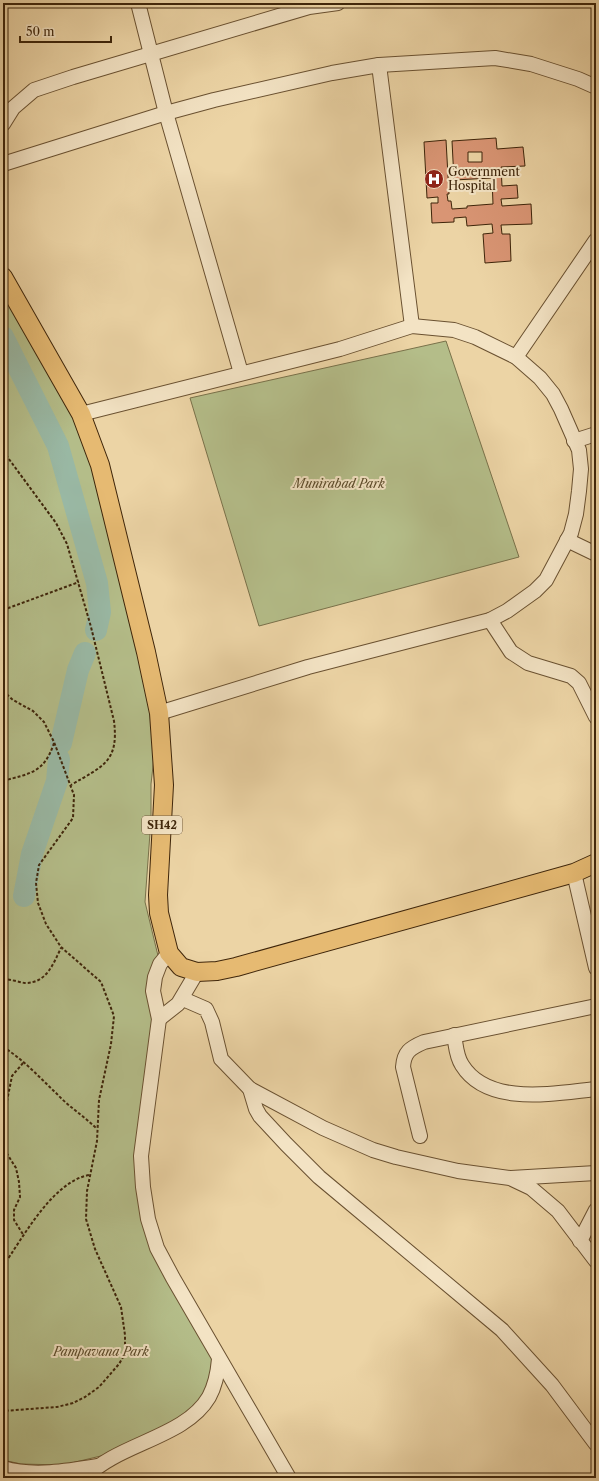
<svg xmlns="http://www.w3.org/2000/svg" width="599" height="1481" viewBox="0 0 599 1481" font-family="'Libre Caslon Text',serif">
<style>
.green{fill:#b4bd89;stroke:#79714a}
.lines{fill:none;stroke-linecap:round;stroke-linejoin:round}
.river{stroke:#99b8a4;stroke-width:22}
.building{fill:#d99574;stroke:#3e250a;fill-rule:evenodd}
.minor-casing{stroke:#6a5131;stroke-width:16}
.major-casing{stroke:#3e250a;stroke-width:20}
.path{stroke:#3e250a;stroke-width:2;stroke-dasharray:3 2;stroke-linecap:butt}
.minor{stroke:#f3e3c4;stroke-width:14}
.major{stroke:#e6ba72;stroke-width:18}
.labels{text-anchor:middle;stroke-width:4;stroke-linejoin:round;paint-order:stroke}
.shield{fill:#f3e3c4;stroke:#745e42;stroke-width:1}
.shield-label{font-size:11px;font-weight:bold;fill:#3e250a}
.poi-label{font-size:12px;fill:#3e250a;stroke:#f3e3c4;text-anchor:start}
.park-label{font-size:12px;font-style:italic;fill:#5c4b2a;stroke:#f3e3c4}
</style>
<rect width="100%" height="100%" fill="#ecd4a5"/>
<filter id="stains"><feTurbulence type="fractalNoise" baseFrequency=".005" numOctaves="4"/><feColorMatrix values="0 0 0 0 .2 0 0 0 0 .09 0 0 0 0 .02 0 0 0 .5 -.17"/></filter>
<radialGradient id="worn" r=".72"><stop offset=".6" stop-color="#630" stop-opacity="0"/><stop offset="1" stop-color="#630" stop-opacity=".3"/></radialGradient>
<g class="green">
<path d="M3,277l78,137 78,299 -8,71v35l-6,83 15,62 -1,55 -15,107 4,93 71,140 -21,50 -68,40 -67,16 -42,-1 -18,-4z"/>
<path d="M446,341l73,216 -260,69 -69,-228z"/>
</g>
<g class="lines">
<g class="river">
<path d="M3,337l55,109 39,137 3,29 -4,18"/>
<path d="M61,743l17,-73 7,-17"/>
<path d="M24,896l8,-42 25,-73 2,-22"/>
</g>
</g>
<path class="building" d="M496,138l1,11 26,-2 2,19 -24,1 1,19 15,-1 1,13 -17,1 1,7 29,-2 1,20 -31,1 1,9h8l1,27 -26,2 -2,-29 10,-1 -1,-9 -25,2 -1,-9 -12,1v4l-22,1 -1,-20h7v-6l-11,1 -3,-56 22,-2 3,54h-2l1,7h3l1,8 15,-1v-2l26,-2 -1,-26 -38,2 -2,-39zM468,152h14v10h-14z"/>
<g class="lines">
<g class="minor-casing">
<g id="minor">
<path d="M138,3l28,110 75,260"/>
<path d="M379,65l33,261"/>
<path d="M3,124l10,-16 21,-18 39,-13 236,-70 29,-4"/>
<path d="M3,164l163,-51 48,-13 118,-27 47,-8 116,-7 36,6 47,15 18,8"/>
<path d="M516,357l80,-117"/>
<path d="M81,414l259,-65 72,-23 42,4 21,7 41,20 24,21 13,16 8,15 18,41 2,19 -2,22 -3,23 -5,19 -25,47 -11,11 -28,20 -17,9 -182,47 -149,46"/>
<path d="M574,441l22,-7"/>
<path d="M567,540l29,14"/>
<path d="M490,620l21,32 17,11 43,13 8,7 17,34"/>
<path d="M574,873l22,95"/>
<path d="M169,953l-9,11 -5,13 -2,14 6,28 -18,137 2,31 5,32 9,29 16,30 116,200"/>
<path d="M183,999l23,10 6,13 9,37 29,30 73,39 50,22 23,7 62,14 52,7 21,10 27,23 38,50"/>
<path d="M159,1019l19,-15 19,-32"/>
<path d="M454,1035c2,10 2,21 8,30 26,42 93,28 134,24"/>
<path d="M250,1089l6,20 4,7 26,28 33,33 183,153 50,55 44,59"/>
<path d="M420,1136l-17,-69c1,-15 7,-19 21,-25l172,-36"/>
<path d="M511,1178l85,-5"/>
<path d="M580,1241l16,-31"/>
<path d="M3,1468c29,9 65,3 95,-2"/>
<path d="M85,1478c33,-35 100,-40 124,-81 6,-11 9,-26 10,-38"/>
</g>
</g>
<g class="major-casing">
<path id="major" d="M3,277l78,137 19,51 46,187 13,61 5,72 -6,110 1,18 10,40 12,14 16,5 20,-1 19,-4 338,-94 22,-10"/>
</g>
<g class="path">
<path d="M3,451l53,72 11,21 24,83 23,94c5,41 -11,45 -43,64"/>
<path d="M3,610l76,-28"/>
<path d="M3,691l10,9 20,11 11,11 10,20 20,53 -1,23 -34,47 -3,18 2,20 8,21 15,23 40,35 13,34 -3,28 -12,56 -2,41 -10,50 -1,28 9,30 26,58 4,28v19l-6,10 -20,23 -14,10 -12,6 -16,4 -54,4"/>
<path d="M3,781c28,-8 41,-8 51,-38"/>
<path d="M3,979c7,0 15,3 22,4 22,0 28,-19 36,-35"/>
<path d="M3,1047c20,12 37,31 54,47 12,13 27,22 40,35"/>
<path d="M23,1063l-11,13 -7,35 -1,29 2,12 10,16 3,14 1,15 -6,13v10l10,16"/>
<path d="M3,1266c20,-28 49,-84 86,-91"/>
</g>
<use href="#minor" class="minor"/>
<use href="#major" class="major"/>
</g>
<defs>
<g id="hospital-disc" transform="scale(1)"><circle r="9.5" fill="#8f2418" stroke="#f3e3c4"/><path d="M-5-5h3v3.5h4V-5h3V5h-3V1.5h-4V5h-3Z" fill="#fff"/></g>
</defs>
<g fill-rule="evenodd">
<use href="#hospital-disc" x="434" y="179"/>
</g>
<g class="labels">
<rect class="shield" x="142" y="816" width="40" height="18" rx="3"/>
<g class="shield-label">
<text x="162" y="829">SH42</text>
</g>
<g class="poi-label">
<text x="448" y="176">Government<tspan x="448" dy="14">Hospital</tspan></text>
</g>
<g class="park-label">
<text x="339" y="488">Munirabad Park</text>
<text x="101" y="1356">Pampavana Park</text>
</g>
</g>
<rect width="599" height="1481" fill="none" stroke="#ecd4a5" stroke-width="16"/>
<rect x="4" y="4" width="591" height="1473" fill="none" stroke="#3e250a" stroke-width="2"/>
<rect x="8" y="8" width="583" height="1465" fill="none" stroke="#3e250a"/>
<path d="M20 36v6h91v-6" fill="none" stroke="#3e250a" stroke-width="2"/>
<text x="26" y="36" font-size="12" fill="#3e250a" stroke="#f3e3c4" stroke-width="3" paint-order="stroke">50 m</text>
<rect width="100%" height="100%" filter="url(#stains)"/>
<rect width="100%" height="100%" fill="url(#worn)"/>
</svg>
